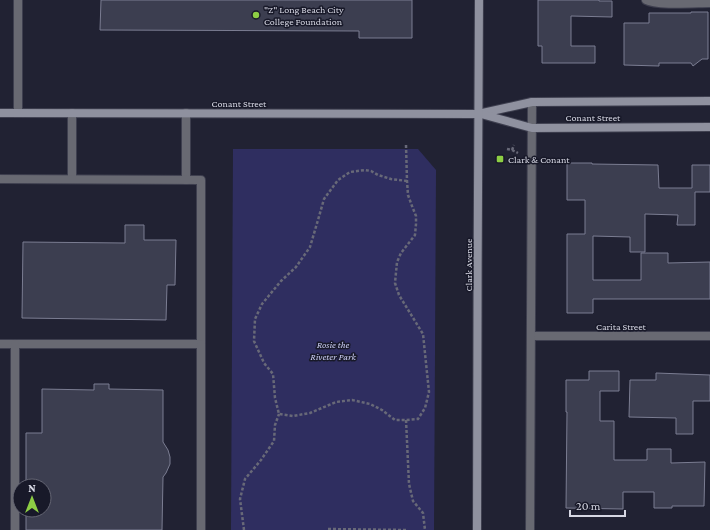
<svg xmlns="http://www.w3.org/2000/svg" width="710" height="530" viewBox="0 0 710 530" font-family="'Crimson Pro',serif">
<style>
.green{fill:#2f2e60}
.building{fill:#3c3e50;stroke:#7b7d92}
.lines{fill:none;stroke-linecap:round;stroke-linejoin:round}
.lane-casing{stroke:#3e3f4f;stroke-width:10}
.street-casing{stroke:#3e3f4f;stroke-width:10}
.secondary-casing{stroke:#3e3f4f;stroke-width:10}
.path{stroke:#686978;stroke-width:2.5;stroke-dasharray:3 2;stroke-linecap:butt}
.lane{stroke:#686972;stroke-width:8}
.street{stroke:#686972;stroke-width:8}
.secondary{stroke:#8f919f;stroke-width:8}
.poi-dot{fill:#8dce44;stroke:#181929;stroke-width:1.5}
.labels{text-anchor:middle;stroke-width:3;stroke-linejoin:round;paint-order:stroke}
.poi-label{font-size:10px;fill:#d6d7e3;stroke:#181929;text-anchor:start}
.street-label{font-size:10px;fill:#d6d7e3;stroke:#181929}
.park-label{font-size:10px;font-style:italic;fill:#cbcef3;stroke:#181929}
</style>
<rect width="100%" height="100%" fill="#212233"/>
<path class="green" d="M233,149h185l18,21 -2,360h-203z"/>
<g class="building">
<path d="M101,0h311v38h-53v-7l-259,-1z"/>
<path d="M538,0h61v1h13v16l-41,-1v30h24v17h-53v-17h-4z"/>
<path d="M691,12h17v47h-6l-9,7 -2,-3h-32v3l-35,-1v-42h25v-10h42z"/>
<path d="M567,163h25v1l66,1 1,23h33v-23h18v27h-15v33h-18l1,-10 -33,-1v38h-15v-15l-37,-1v44h48v-27h27v10l42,-1v37h-117v14h-26v-79h18v-34h-18z"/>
<path d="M125,225h19v15h32l-1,45h-8l-1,35 -144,-2 1,-76 102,1z"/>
<path d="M589,371h30v20h-19v30h14v39h33v-11h24v14l34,-1 -1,44h-32v2h-18v-16h-31v17l-57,-1 1,-96h-1v-32h23z"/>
<path d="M656,373l54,2v26h-17v33h-17v-16l-47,-1 1,-37h26z"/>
<path d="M94,384h15v5l54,1v52l5,8 2,7v7l-4,9 -3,4 -1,53h-136v-20h18v-24h-2v-4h-16v-49h16v-44l52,1z"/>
</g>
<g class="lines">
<g class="lane-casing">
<g id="lane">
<path d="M646,0c11,6 50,3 64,3"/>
<path d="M18,113v-113"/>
<path d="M72,113v66"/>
<path d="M186,113v67"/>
<path d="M0,179l201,1v164h-201"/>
<path d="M15,530v-186"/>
<path d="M201,530v-186"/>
</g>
</g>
<g class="street-casing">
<g id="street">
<path d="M531,336h179"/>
<path d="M530,530l2,-428"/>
</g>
</g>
<g class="secondary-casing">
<g id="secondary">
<path d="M0,113l478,1 54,-12 178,-1"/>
<path d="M481,114l51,14 178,-1"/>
<path d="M477,530c1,-177 0,-353 2,-530"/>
</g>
</g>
<g class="path">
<path d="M406,145l1,36 1,14 4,11 4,10v8l-1,11 -14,18 -4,9 -2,21 4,12 24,39 6,58 -4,16 -7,11 -12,1h-11l-13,-10 -12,-6 -18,-4 -16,2 -26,11 -17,3 -14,-2 -4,-16 -2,-24 -9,-11 -10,-22 1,-22 7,-15 19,-23 15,-14 14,-20 8,-27 6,-21 14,-19 12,-8 15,-2 6,1 7,4 13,4 16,2"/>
<path d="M507,149l5,1 6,3"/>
<path d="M512,150l2,-5"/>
<path d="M406,420l3,64 4,17 10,12 2,17"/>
<path d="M328,529l79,1"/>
<path d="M244,530l-4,-31 5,-20 16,-19 13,-19 1,-16 4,-11"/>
</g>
<use href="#lane" class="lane"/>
<use href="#street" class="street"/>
<use href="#secondary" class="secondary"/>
</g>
<g class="poi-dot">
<circle cx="256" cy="15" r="4"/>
<rect x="496" y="155" width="8" height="8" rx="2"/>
</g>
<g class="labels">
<g class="poi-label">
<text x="264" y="13">"Z" Long Beach City<tspan x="264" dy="12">College Foundation</tspan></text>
<text x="508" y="163">Clark &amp; Conant</text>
</g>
<g class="street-label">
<text x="239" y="107">Conant Street</text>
<text x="593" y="121">Conant Street</text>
<text transform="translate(468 265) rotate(-90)" y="4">Clark Avenue</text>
<text x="621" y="330">Carita Street</text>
</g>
<g class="park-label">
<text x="333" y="348">Rosie the<tspan x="333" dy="12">Riveter Park</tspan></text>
</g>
</g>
<g transform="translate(32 498)"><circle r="19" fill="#181929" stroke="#646573"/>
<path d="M0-3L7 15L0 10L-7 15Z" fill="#8dce44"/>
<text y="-6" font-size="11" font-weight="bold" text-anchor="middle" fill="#d6d7e3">N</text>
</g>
<path d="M570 510v6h55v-6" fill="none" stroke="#d6d7e3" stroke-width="2"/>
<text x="576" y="510" font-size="12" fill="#d6d7e3" stroke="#181929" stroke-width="3" paint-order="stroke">20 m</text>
</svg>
